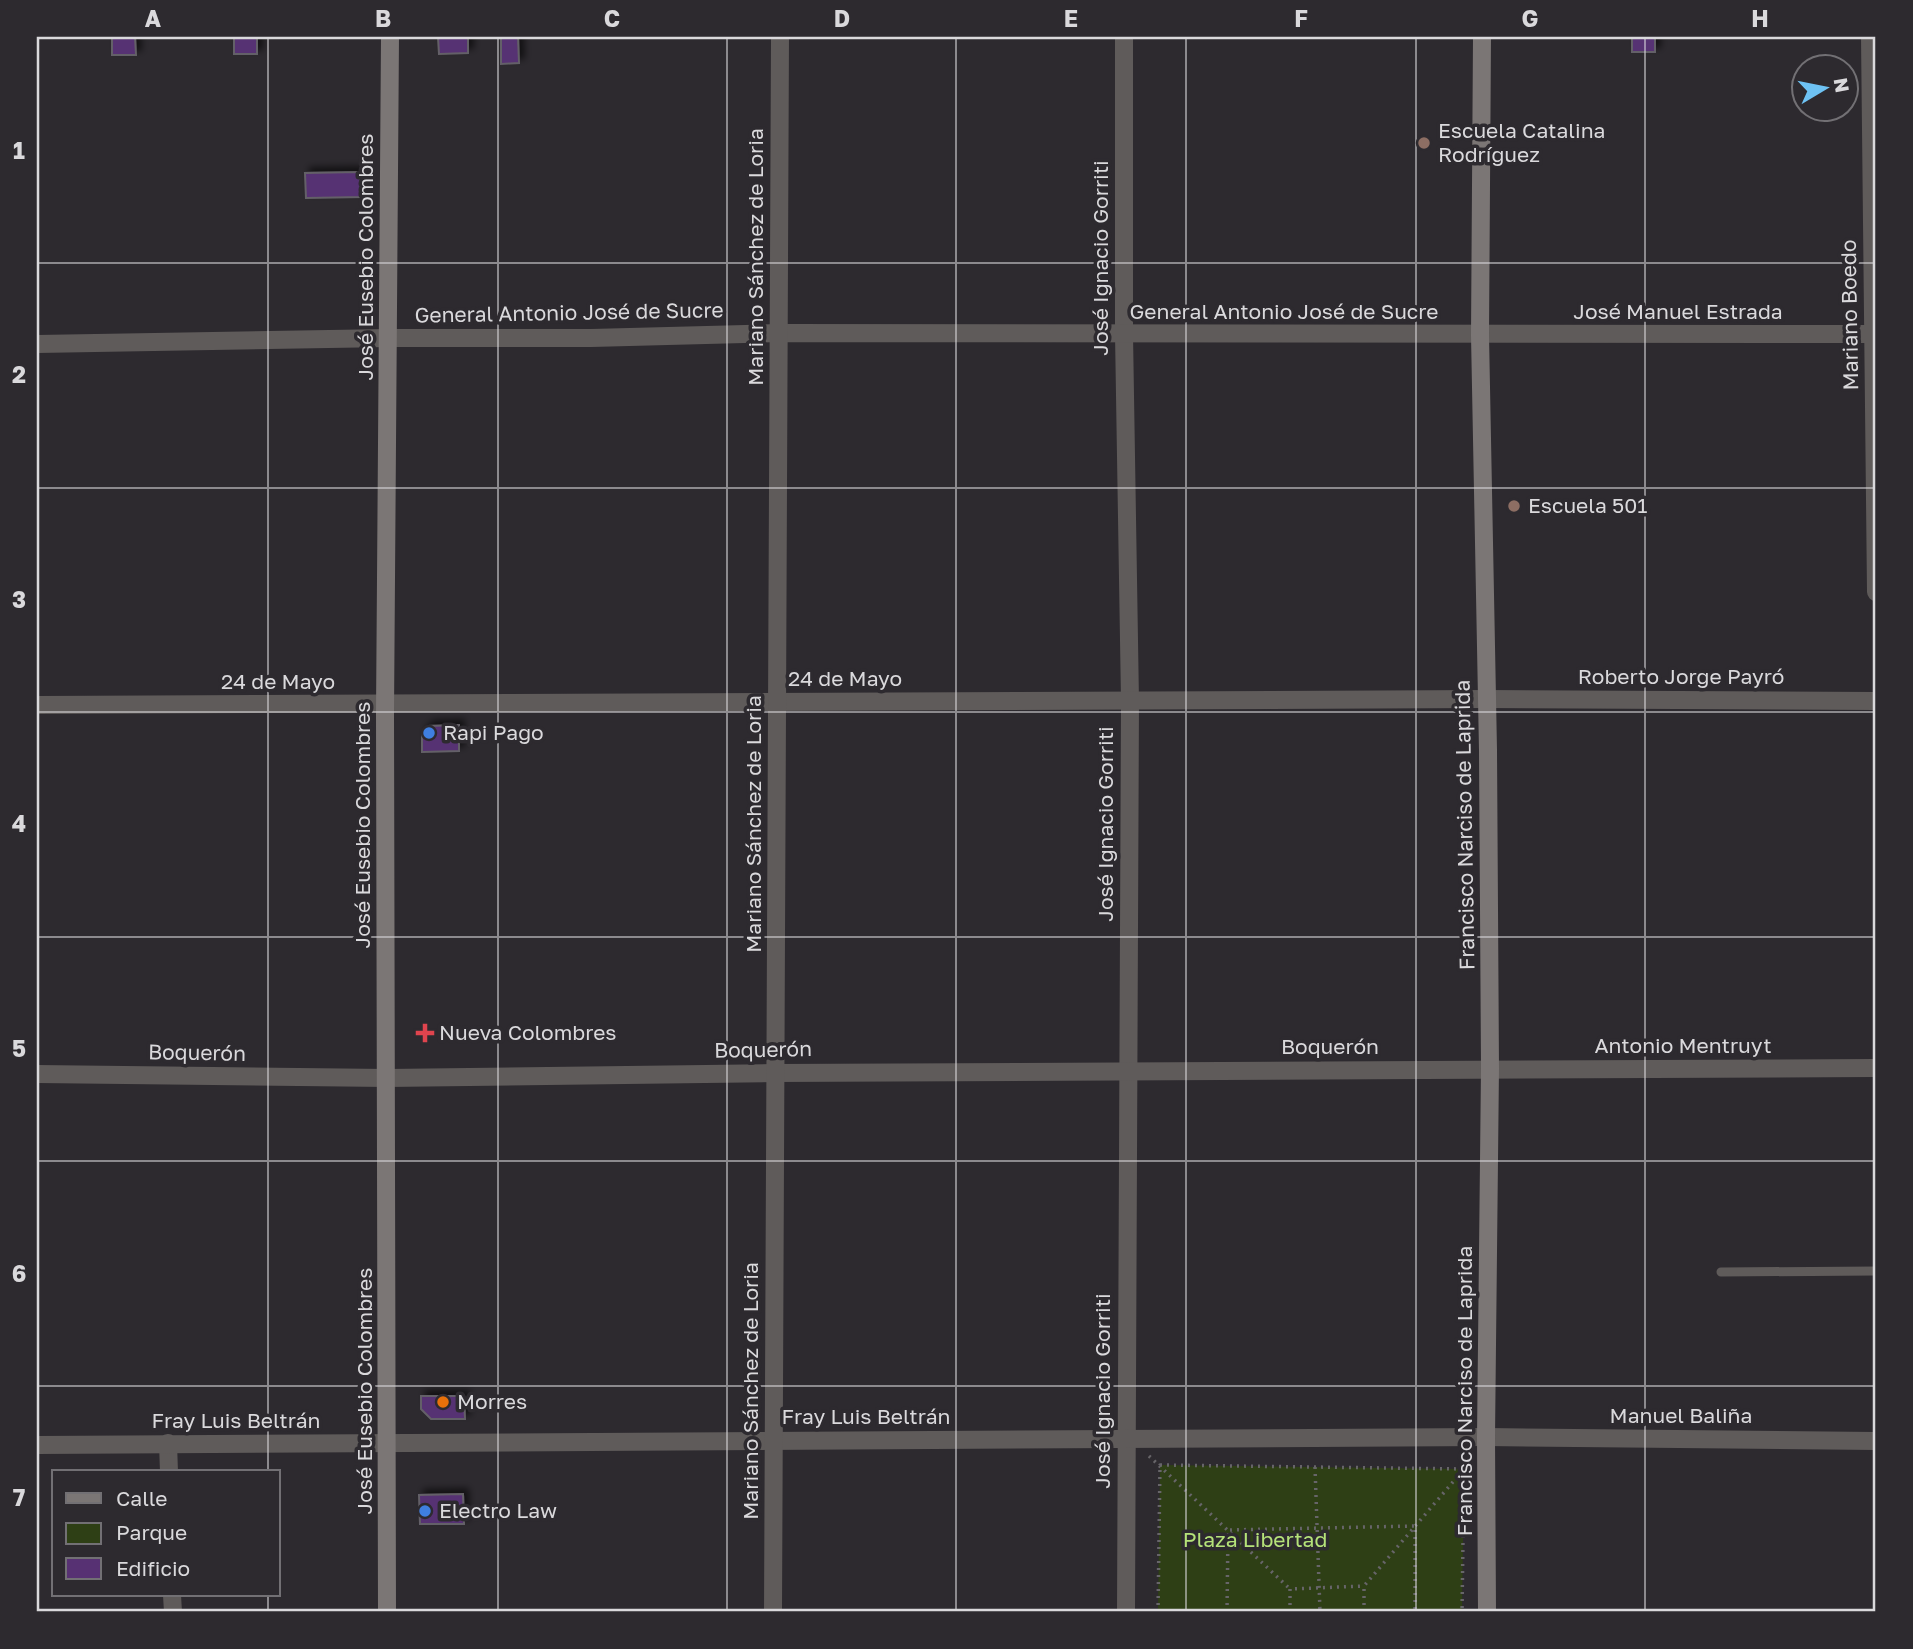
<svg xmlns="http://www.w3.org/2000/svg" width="1913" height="1649" viewBox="0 0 1913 1649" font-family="'Golos Text',sans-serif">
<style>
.green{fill:#2e3f15}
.building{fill:#573173;stroke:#646067;stroke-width:2;filter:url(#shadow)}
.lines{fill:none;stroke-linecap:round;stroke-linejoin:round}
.path{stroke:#676569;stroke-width:3.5;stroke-dasharray:2 5;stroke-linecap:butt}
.lane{stroke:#5f5b5a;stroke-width:9}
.street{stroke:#5f5b5a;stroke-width:18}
.secondary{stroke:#7b7675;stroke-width:18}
.grid{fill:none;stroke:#dad9dc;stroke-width:2;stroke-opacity:0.55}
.education-dot{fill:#8d6e63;stroke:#2d2a2f;stroke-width:2.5}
.shop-dot{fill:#3f7fe0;stroke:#2d2a2f;stroke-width:2.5}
.health-dot{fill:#e0444e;stroke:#2d2a2f;stroke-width:2.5}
.food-dot{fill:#e8710a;stroke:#2d2a2f;stroke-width:2.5}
.labels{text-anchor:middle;stroke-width:7;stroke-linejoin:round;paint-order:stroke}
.poi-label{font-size:21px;fill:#dad9dc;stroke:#2d2a2f;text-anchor:start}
.street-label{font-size:21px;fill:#dad9dc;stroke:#2d2a2f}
.park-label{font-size:21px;fill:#b5e279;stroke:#2d2a2f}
.neatline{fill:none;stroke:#dad9dc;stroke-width:2.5}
.grid-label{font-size:23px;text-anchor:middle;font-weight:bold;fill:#dad9dc}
</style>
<defs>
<filter id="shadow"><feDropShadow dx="5" dy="-5" stdDeviation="3.5" flood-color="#0009"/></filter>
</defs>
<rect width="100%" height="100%" fill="#2d2a2f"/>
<path class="green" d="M1160,1465l304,4 -2,143h-304z"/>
<g class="building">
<path d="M112,37h23l1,18h-24z"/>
<rect x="234" y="37" width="23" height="17"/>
<path d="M438,37h30v16l-29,1z"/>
<path d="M501,37h17l1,26 -18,1z"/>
<rect x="1632" y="37" width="23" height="15"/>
<path d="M360,172l1,25 -55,1 -1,-25z"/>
<path d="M459,725v26l-37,1v-19l7,-7z"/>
<path d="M421,1396h43l1,23h-34l-10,-10z"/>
<path d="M463,1494l1,30h-44l-1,-29z"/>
</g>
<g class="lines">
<g class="path">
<path d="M1149,1456l141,133"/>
<path d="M1315,1467l5,145"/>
<path d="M1158,1612l2,-147 304,4 -2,143"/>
<path d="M1227,1612l1,-82 187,-4v86"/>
<path d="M1290,1612v-23l74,-3"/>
<path d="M1364,1612v-26l100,-117"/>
</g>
<path class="lane" d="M1721,1272l155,-1"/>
<g class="street">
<path d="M1124,37v297l6,367 -4,911"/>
<path d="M1870,37l6,555"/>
<path d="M37,344l352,-6h202l188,-5 1097,1"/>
<path d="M37,705l1449,-6 390,2"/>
<path d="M37,1074l350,4 388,-5 1101,-5"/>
<path d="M168,1443l1,29"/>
<path d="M37,1445l1449,-8 390,4"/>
<path d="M172,1595l1,17"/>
<path d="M773,1612l7,-1575"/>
</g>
<g class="secondary">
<path d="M1482,37l-2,298 8,415 2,318 -4,369 1,175"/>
<path d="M387,1612l-2,-898 5,-677"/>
</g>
</g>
<path class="grid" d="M268,37v1435M498,37v1575M727,37v1575M956,37v1575M1186,37v1575M1416,37v1575M1645,37v1575M37,263h1839M37,488h1839M37,712h1839M37,937h1839M37,1161h1839M37,1386h1839M268,1595v17"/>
<g class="education-dot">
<circle cx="1424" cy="143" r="7"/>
<circle cx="1514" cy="506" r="7"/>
</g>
<g class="shop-dot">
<circle cx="429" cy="733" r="7"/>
<circle cx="425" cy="1511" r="7"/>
</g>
<path class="health-dot" d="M421.5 1022.5h7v7h7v7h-7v7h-7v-7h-7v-7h7z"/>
<circle class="food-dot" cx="443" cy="1402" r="7"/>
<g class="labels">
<g class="poi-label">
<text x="1438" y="138">Escuela Catalina<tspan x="1438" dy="24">Rodríguez</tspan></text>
<text x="1528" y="513">Escuela 501</text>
<text x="443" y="740">Rapi Pago</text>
<text x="439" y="1040">Nueva Colombres</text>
<text x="457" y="1409">Morres</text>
<text x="439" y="1518">Electro Law</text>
</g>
<g class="street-label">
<text transform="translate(366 257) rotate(-90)" y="7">José Eusebio Colombres</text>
<text transform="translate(756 257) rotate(-90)" y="7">Mariano Sánchez de Loria</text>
<text transform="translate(1101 258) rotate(-90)" y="7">José Ignacio Gorriti</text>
<text x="1284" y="319">General Antonio José de Sucre</text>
<text x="1678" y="319">José Manuel Estrada</text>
<text transform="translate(569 313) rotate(-1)" y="7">General Antonio José de Sucre</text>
<text transform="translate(1850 315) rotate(-91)" y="7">Mariano Boedo</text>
<text x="1681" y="684">Roberto Jorge Payró</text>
<text x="845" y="686">24 de Mayo</text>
<text x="278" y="689">24 de Mayo</text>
<text transform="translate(754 824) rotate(-90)" y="7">Mariano Sánchez de Loria</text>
<text transform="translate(1106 824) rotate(-90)" y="7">José Ignacio Gorriti</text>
<text transform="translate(363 825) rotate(-90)" y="7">José Eusebio Colombres</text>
<text transform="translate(1465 825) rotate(-91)" y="7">Francisco Narciso de Laprida</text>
<text x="1683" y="1053">Antonio Mentruyt</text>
<text x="1330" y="1054">Boquerón</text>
<text transform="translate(763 1050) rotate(-1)" y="7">Boquerón</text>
<text transform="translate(197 1053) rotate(1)" y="7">Boquerón</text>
<text transform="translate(365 1391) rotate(-90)" y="7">José Eusebio Colombres</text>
<text transform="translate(751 1391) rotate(-90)" y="7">Mariano Sánchez de Loria</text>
<text transform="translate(1103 1391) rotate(-90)" y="7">José Ignacio Gorriti</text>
<text transform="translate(1465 1391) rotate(-90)" y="7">Francisco Narciso de Laprida</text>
<text x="1681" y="1423">Manuel Baliña</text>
<text x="866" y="1424">Fray Luis Beltrán</text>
<text x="236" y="1428">Fray Luis Beltrán</text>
</g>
<g class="park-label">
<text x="1255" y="1547">Plaza Libertad</text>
</g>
</g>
<rect width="1913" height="1649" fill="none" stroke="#2d2a2f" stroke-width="77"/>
<rect x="52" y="1470" width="228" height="126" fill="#2d2a2f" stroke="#727074" stroke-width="2"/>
<rect x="66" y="1493" width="35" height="10" fill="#7b7675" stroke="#727074" stroke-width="2"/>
<text x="116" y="1506" font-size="21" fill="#dad9dc">Calle</text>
<rect x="66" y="1523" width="35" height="21" fill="#2e3f15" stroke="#727074" stroke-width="2"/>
<text x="116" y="1540" font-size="21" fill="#dad9dc">Parque</text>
<rect x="66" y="1558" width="35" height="21" fill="#573173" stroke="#727074" stroke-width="2"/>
<text x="116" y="1576" font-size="21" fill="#dad9dc">Edificio</text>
<g transform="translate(1825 88) rotate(80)"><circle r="33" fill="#2d2a2f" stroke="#727074" stroke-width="2"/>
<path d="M0-5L12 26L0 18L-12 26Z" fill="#6ec2f3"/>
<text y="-10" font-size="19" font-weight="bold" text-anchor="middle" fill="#dad9dc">N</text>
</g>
<rect x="38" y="38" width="1836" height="1572" class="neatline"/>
<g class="grid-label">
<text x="153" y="27">A</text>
<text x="383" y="27">B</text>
<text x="612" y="27">C</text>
<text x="842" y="27">D</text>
<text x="1071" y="27">E</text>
<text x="1301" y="27">F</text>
<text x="1530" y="27">G</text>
<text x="1760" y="27">H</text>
<text x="19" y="159">1</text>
<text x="19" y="383">2</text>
<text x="19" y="608">3</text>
<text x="19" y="832">4</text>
<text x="19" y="1057">5</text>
<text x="19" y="1282">6</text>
<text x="19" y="1506">7</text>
</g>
</svg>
